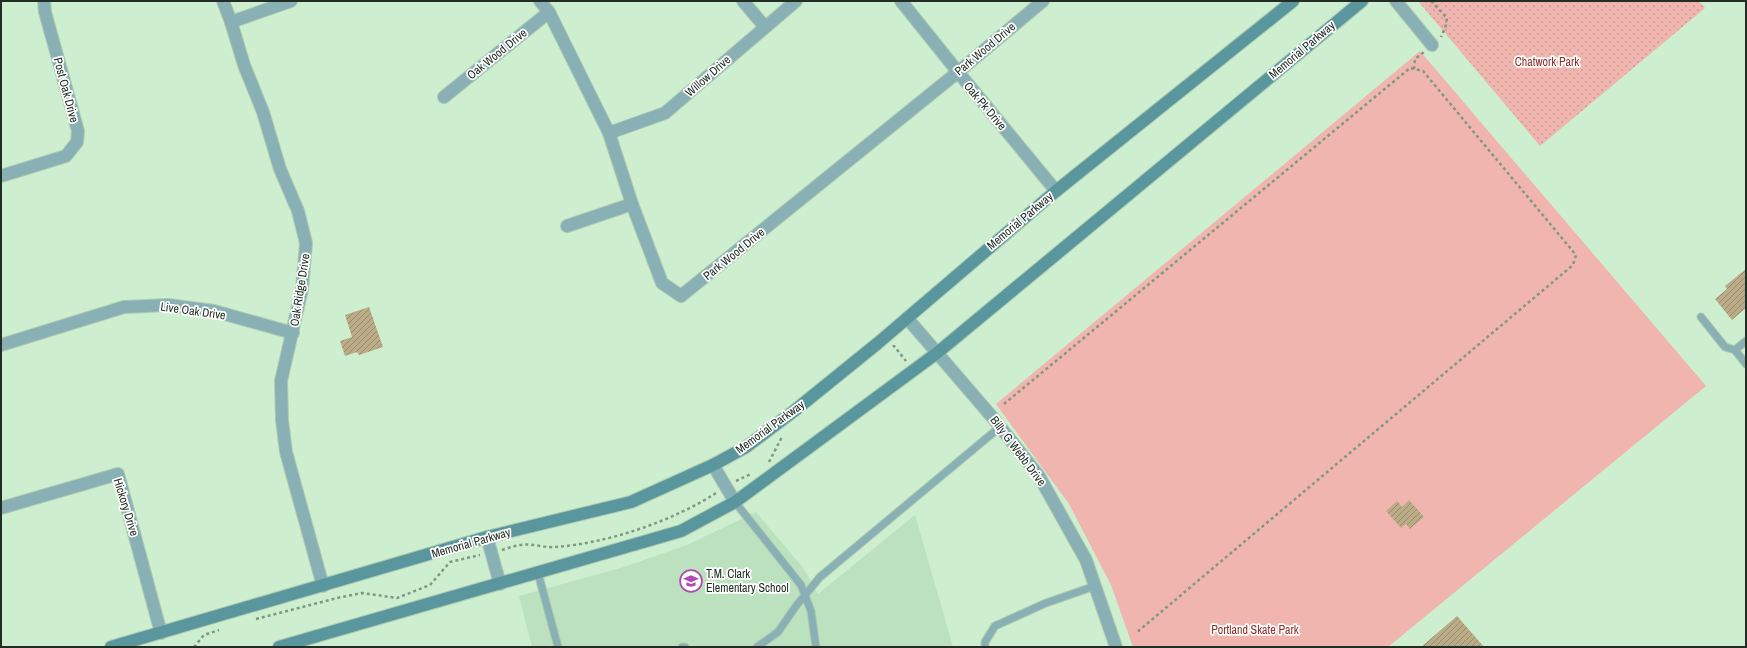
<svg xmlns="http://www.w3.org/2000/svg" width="1747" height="648" viewBox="0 0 1747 648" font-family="'Archivo Narrow',sans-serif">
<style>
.built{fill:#bce1be}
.green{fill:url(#green-dots)}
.pitch{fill:#efb5ae}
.building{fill:url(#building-hatch)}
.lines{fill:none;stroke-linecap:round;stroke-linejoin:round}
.lane-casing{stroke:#aecbb0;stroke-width:9}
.street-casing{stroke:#aecbb0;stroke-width:14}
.secondary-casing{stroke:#aecbb0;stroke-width:14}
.path{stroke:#809882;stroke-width:2.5;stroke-dasharray:3 3;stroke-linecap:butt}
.lane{stroke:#89b0b5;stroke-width:7}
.street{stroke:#89b0b5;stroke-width:12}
.secondary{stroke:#59969e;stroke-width:12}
.labels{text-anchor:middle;stroke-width:3.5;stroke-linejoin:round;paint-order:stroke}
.street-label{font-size:12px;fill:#222e23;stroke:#fff}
.park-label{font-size:12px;fill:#8c312c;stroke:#fff}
.poi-label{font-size:12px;fill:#222e23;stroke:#fff;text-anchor:start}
</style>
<defs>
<pattern id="green-dots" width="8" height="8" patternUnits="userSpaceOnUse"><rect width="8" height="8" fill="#efb5ae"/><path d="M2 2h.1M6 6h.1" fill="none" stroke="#cd9c95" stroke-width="1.8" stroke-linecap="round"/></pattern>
<pattern id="building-hatch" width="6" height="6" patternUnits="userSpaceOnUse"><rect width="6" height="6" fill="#bbab87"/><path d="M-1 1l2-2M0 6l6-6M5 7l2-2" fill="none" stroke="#988c6e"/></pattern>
</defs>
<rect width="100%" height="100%" fill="#cdeecf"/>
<path class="built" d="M756,512l48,57 14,25 97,-79 38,132h-421l-13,-51 105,-29 63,-22z"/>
<path class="green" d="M1418,1h281l6,7 -165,138z"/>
<path class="pitch" d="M1420,51l286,335 -318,261h-255l-22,-62 -42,-81 -73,-100z"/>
<g class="building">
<path d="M1746,269v39l-14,12 -17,-21 12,-10 -2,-3z"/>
<path d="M369,307l14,40 -24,8 -2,-3 -12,4 -5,-15 12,-4 -7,-22z"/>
<path d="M1409,500l15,17 -14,12 -4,-5 -5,4 -15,-17 11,-10 5,6z"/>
<path d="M1457,616l27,31h-63z"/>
</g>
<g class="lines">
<g class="lane-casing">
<g id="lane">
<path d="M1701,317l24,30 10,3"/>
<path d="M1746,341l-11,9 11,14"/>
<path d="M735,502l66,83 10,26 5,36"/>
<path d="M538,573l20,74"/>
<path d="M682,647h3"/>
<path d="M757,647l21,-15 18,-26 24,-29 180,-150"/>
<path d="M985,647v-5l10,-16 51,-23 49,-17"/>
</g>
</g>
<g class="street-casing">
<g id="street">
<path d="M223,1l8,21 13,43 19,47 17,57 18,42 8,32 -4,46 -21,92 1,39 4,32 37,134"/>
<path d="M540,1l9,11 60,121 23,71 30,79 19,13 277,-224 85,-71"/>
<path d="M743,1l22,26"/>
<path d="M901,1l57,71 98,119"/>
<path d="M1396,1l36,44"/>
<path d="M231,22l60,-21"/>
<path d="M444,97l105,-85"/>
<path d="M609,133l56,-20 131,-112"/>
<path d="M1,176l65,-20 11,-14 1,-11 -33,-119 -1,-11"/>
<path d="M567,226l65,-22"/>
<path d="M907,318l86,100 46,58 47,84 30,87"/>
<path d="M1,345l123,-38 44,-2 46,6 79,22"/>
<path d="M713,465l22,37"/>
<path d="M1,508l117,-34 43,159"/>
<path d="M487,537l13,47"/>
</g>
</g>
<g class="secondary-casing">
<g id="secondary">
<path d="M111,647l376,-110 144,-35 82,-37 33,-18 48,-36 84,-68 178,-152 237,-190"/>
<path d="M279,647l402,-116 54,-29 202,-149 425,-352"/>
</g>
</g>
<g class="path">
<path d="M1431,1l16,17 -1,7 -5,12"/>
<path d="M1414,69l1,-10 9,-7"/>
<path d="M893,347l1,-1 12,15"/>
<path d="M1004,404l406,-336 13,3 153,184 -3,10 -437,368"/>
<path d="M769,462l13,-25"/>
<path d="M736,481l15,-7"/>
<path d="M502,550c6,-2 12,-4 18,-5 12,-2 24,3 36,2 52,-4 117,-26 160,-54"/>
<path d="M256,619l81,-21 25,-5 35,5 33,-13 20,-23 30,-7"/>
<path d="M194,647l10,-12 15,-5"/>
</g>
<use href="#lane" class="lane"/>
<use href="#street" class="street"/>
<use href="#secondary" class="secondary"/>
</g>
<defs>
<g id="school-ring" transform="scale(1.15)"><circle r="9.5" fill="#fff" stroke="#af4bb1" stroke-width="1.5"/><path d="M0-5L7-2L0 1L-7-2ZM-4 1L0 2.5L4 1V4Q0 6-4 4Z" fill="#af4bb1"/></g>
</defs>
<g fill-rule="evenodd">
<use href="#school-ring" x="691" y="581"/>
</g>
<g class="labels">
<g class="street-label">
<text transform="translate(985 49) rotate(-40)" y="4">Park Wood Drive</text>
<text transform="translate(1302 50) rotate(-40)" y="4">Memorial Parkway</text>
<text transform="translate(497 54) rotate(-39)" y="4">Oak Wood Drive</text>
<text transform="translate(708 76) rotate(-41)" y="4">Willow Drive</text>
<text transform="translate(66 90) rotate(75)" y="4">Post Oak Drive</text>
<text transform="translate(985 106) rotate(50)" y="4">Oak Pk Drive</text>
<text transform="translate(1020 221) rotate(-40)" y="4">Memorial Parkway</text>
<text transform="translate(734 254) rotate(-39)" y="4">Park Wood Drive</text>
<text transform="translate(300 290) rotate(-81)" y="4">Oak Ridge Drive</text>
<text transform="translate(193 311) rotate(8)" y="4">Live Oak Drive</text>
<text transform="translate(770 427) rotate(-36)" y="4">Memorial Parkway</text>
<text transform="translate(1018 451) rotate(53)" y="4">Billy G Webb Drive</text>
<text transform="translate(126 507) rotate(73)" y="4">Hickory Drive</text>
<text transform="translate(471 543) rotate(-16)" y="4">Memorial Parkway</text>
</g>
<g class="park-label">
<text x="1547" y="66">Chatwork Park</text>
<text x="1255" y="634">Portland Skate Park</text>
</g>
<g class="poi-label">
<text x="706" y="578">T.M. Clark<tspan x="706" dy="14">Elementary School</tspan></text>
</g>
</g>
<rect width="1747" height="648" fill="none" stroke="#222e23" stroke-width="4"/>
</svg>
